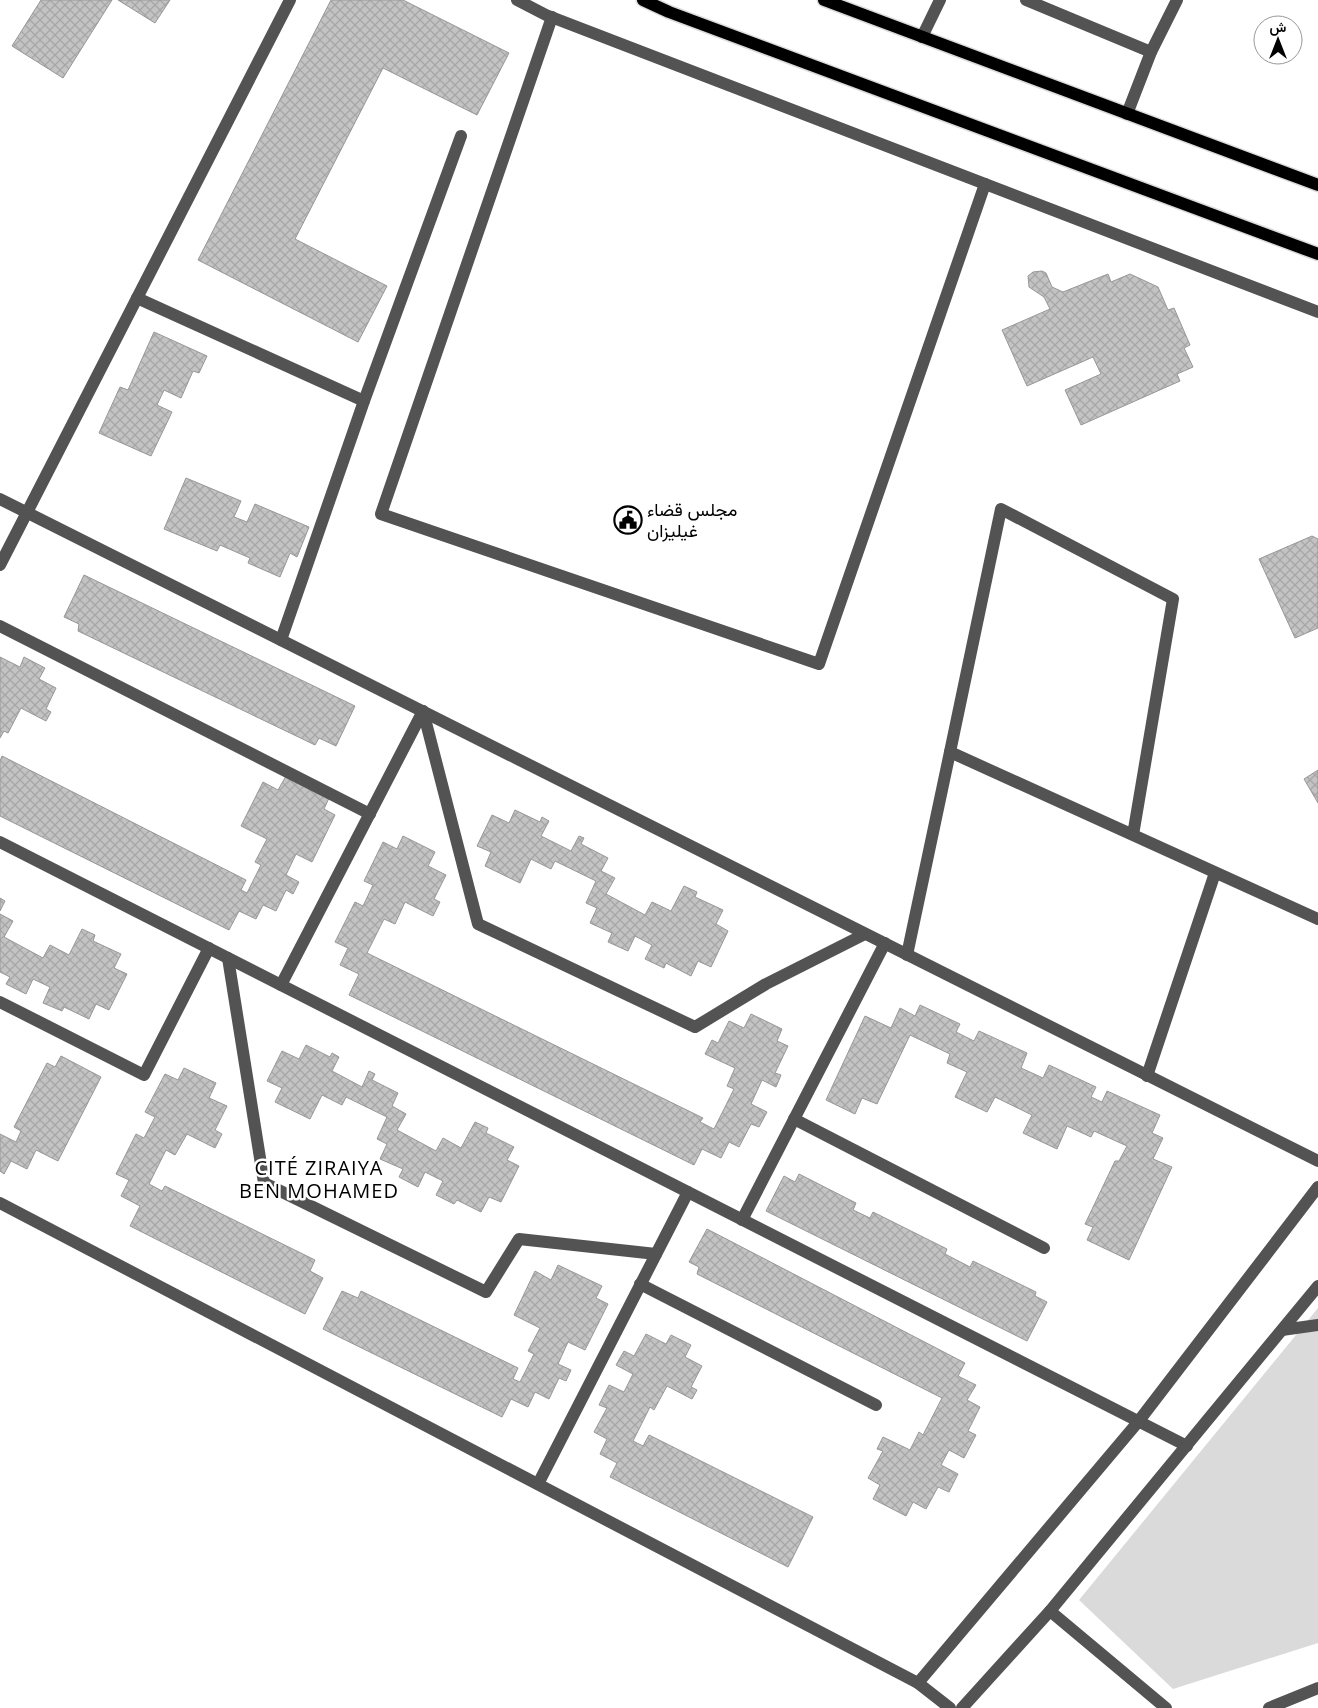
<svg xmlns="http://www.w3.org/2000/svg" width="1318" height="1708" viewBox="0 0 1318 1708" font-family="'Open Sans',Vazirmatn,sans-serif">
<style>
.park{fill:#dadada}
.building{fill:url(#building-cross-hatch);stroke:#979797}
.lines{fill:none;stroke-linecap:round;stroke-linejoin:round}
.major-casing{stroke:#dbdbdb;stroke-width:15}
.minor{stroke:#535353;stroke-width:12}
.major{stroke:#000;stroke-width:12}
.labels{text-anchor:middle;stroke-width:5;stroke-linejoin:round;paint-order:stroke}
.poi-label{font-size:18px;fill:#000;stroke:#fff;text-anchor:start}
.quarter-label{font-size:20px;letter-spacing:1px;fill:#000;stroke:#fff}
</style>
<defs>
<pattern id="building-cross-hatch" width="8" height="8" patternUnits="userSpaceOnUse" patternTransform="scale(1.25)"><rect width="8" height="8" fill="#c3c3c3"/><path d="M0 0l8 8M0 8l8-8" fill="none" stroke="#a6a6a6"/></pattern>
</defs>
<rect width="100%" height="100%" fill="#fff"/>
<path class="park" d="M1318,1308v335l-145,46 -94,-89z"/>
<g class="building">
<path d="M41,0h71l-49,78 -51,-32z"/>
<path d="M118,0h52l-15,23z"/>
<path d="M331,0h72l106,53 -32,62 -94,-47 -88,171 92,47 -29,56 -160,-82z"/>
<path d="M1042,271l4,2 6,14 11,5 45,-18 3,8 19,-8 28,13 10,23 6,-2 16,37 -6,3 9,19 -16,7 3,7 -99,44 -16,-35 36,-16 -8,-17 -66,29 -25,-56 48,-21 -6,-12 -15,-10 -1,-11 5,-4z"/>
<path d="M154,332l53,24 -8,17 -6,-2 -12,27 -17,-8 -7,15 15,7 -21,44 -52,-23 21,-46 8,3z"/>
<path d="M186,478l55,23 -7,16 13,5 8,-18 54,23 -12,30 -7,-4 -10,24 -32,-14 2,-5 -30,-13 -3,6 -53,-22z"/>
<path d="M1312,536l6,3v89l-23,10 -36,-79z"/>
<path d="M84,575l271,131 -19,40 -17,-8 -4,7 -237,-114 1,-7 -15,-7z"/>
<path d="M0,657l20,10 4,-10 21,11 -6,11 17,9 -10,21 5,3 -5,9 -25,-13 -13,25 -4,-2 -4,7z"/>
<path d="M2,756l244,124 -5,10 6,3 14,-28 -6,-3 12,-23 -26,-13 22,-44 15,8 8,-14 43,22 -5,11 11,6 -23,47 -16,-8 -10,21 13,7 -6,12 -7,-4 -10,21 -13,-6 -7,14 -17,-8 -10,19 -229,-114v-55z"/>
<path d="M1318,770v33l-14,-24z"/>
<path d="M515,810l25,12 2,-5 7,4 -8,15 30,15 8,-15 5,2 -3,6 27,14 -7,13 14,7 -9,16 39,21 7,-13 19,9 13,-25 13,6 -2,5 28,13 -7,14 12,7 -17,36 -13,-6 -7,15 -25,-13 -2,5 -19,-9 7,-14 -17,-9 -7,15 -20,-9 4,-9 -22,-10 7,-15 -11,-5 10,-22 -41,-20 -4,8 -20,-10 -11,24 -35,-17 6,-14 -14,-6 15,-31 17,8z"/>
<path d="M403,836l32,16 -7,14 18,9 -12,24 6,3 -7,14 -28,-14 -10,22 -11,-5 -17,34 336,165 -3,4 14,7 20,-40 -7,-3 8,-18 -30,-14 7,-14 6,3 11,-22 15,7 7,-14 31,15 -5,12 11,5 -13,27 6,2 -5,12 -14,-7 -11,24 16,8 -8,15 -8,-3 -12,23 -10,-5 -8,16 -19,-9 -8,16 -345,-170 10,-21 -19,-9 8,-17 -13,-6 20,-40 8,4 10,-21 -9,-4 19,-39 14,7z"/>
<path d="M0,898l5,3 -5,10z"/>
<path d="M0,914l13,7 -9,16 39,21 7,-13 19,10 13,-26 13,6 -2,6 28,13 -7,14 13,6 -18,36 -13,-6 -7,15 -25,-12 -2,4 -19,-8 7,-16 -17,-8 -7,15 -20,-10 4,-7 -10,-5z"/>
<path d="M920,1005l40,19 -4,8 18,9 5,-10 48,22 -6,15 22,10 6,-13 47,22 -5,10 11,5 5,-11 53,24 -8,18 11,5 -10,21 19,8 -43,93 -42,-20 6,-13 -8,-3 30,-63h4l8,-15 -33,-15 -3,6 -24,-11 -10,23 -34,-16 9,-18 -37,-18 -8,15 -32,-15 12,-25 -20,-9 3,-9 -40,-19 -33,69 -15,-6 -7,16 -29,-14 39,-84 26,12 9,-20 15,8z"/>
<path d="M306,1045l24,12 2,-4 7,4 -7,14 30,16 7,-16 6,3 -3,6 26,13 -6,13 14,8 -9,16 39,21 7,-13 18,10 14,-26 13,6 -2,5 28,14 -7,13 12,6 -18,36 -12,-5 -8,15 -24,-12 -3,4 -18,-9 7,-14 -18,-9 -7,15 -19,-10 4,-8 -23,-10 7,-15 -10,-5 10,-22 -41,-20 -4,8 -20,-10 -12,24 -35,-17 7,-14 -15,-7 15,-30 17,8z"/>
<path d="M61,1056l40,21 -43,84 -22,-11 -9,19 -16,-8 -7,13 -4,-3v-37l16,8 5,-11 -7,-4 33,-64 8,4z"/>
<path d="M184,1068l32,15 -7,15 18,8 -12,24 7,4 -7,14 -28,-14 -12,21 -9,-5 -17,34 13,7 3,-5 150,74 -5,11 13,7 -18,36 -175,-88 10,-20 -19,-10 8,-16 -13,-6 20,-40 8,4 11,-21 -10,-5 20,-38 13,6z"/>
<path d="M799,1174l57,29 -3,7 17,8 3,-6 74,37 -2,5 25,13 3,-6 63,31 -1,4 12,6 -20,39 -261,-130 18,-35 11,6z"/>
<path d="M707,1229l258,134 -7,13 18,9 -9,15 13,7 -12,24 8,4 -12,23 -15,-8 -8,15 17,9 -9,18 -11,-5 -12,22 -13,-7 -7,14 -33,-17 7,-14 -12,-7 15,-27 -6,-2 6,-12 27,13 9,-18 4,3 19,-37 -245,-124 2,-7 -10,-5z"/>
<path d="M558,1265l44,21 -6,12 12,6 -23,46 -17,-8 -10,22 13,6 -5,11 -7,-3 -10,21 -14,-7 -7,15 -17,-8 -9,18 -179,-88 19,-38 16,7 3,-7 157,77 -5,11 7,3 14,-28 -6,-3 12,-23 -26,-13 21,-44 16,9z"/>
<path d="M646,1334l20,10 5,-9 20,10 -6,12 17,9 -11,21 6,3 -5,9 -25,-13 -13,24 -4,-3 -17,34 10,5 6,-11 164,82 -25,50 -178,-90 7,-14 -17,-9 7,-15 -13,-7 13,-24 -8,-3 10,-20 15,7 9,-18 -17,-9 8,-14 10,5z"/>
</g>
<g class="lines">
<g class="major-casing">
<g id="major">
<path d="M643,0l26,12 649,242"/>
<path d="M824,0l494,185"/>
</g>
</g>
<g class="minor">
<path d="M517,0l29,15 772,297"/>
<path d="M1026,0l125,52"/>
<path d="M552,17l-171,497 438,150 166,-480"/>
<path d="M922,37l18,-37"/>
<path d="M1127,114l24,-62 26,-52"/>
<path d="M137,298l227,103 -83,239"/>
<path d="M364,401l97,-265"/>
<path d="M0,499l1318,662"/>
<path d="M0,565l290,-565"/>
<path d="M0,626l370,188"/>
<path d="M423,711l55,213 217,103 71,-43 99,-50"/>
<path d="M1133,835l40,-236 -172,-90 -51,243 368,167"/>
<path d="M0,842l1187,604"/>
<path d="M907,955l43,-203"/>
<path d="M228,958l36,225 222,109 33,-53 137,15"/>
<path d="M281,985l142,-274"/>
<path d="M0,1002l144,73 65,-127"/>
<path d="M1147,1076l68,-203"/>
<path d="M794,1119l250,129"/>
<path d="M0,1203l918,480 32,25"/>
<path d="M742,1220l143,-277"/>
<path d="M640,1284l236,121"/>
<path d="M1282,1330l36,-5"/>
<path d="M538,1484l150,-292"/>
<path d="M1050,1611l116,97"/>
<path d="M918,1683l220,-261 180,-235"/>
<path d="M962,1708l88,-97 268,-325"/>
<path d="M1269,1708l49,-20"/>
</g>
<use href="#major" class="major"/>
</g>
<defs>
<g id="civic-ring" transform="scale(1.4375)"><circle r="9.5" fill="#fff" stroke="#000" stroke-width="1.5"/><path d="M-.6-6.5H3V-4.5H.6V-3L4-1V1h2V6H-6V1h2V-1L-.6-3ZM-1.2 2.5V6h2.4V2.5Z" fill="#000"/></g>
</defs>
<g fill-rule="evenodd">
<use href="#civic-ring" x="628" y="520"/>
</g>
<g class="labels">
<g class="poi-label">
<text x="647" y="516">مجلس قضاء<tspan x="647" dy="21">غيليزان</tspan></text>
</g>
<g class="quarter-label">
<text x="319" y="1175">CITÉ ZIRAIYA<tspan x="319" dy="23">BEN MOHAMED</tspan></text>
</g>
</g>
<g transform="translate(1278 40)"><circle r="24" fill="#ffffff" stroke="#999999"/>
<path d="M0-4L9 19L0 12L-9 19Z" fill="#000000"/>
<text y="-8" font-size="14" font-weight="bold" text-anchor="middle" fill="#000000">ش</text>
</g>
</svg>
